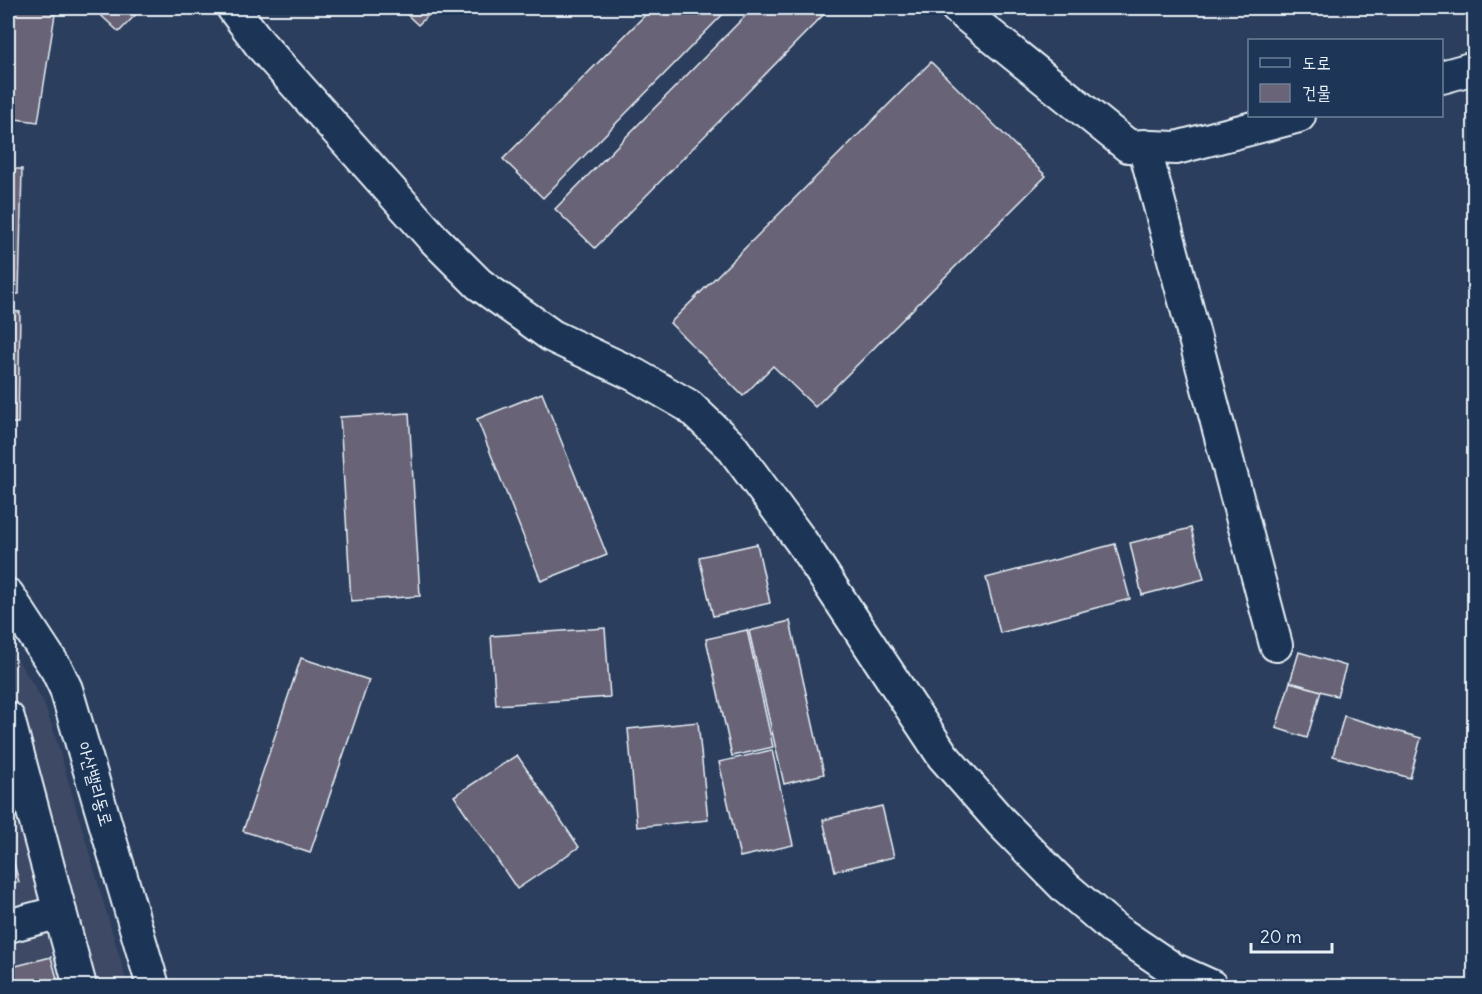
<svg xmlns="http://www.w3.org/2000/svg" width="1482" height="994" viewBox="0 0 1482 994" font-family="Delius,'Poor Story',sans-serif">
<style>
.built{fill:#3e4965}
.building{fill:#696477;stroke:#e8f1f8;stroke-width:1.5}
.lines{fill:none;stroke-linecap:round;stroke-linejoin:round}
.minor-casing{stroke:#e8f1f8;stroke-width:36}
.minor{stroke:#1d3557;stroke-width:32}
.labels{text-anchor:middle;stroke-width:5;stroke-linejoin:round;paint-order:stroke}
.street-label{font-size:18px;fill:#e8f1f8;stroke:#1d3557}
</style>
<rect width="100%" height="100%" fill="#2c3e5d"/>
<filter id="ink" filterUnits="userSpaceOnUse"><feTurbulence type="fractalNoise" baseFrequency=".0167" numOctaves="2"/><feDisplacementMap in="SourceGraphic" scale="12" xChannelSelector="R" yChannelSelector="G"/><feConvolveMatrix kernelMatrix="1 2 1 2 8 2 1 2 1" color-interpolation-filters="sRGB"/></filter>
<g filter="url(#ink)">
<path class="built" d="M8,644l35,57 11,31 74,254h-120z"/>
<g class="building">
<path d="M8,8h48l-18,114 -30,-4z"/>
<path d="M93,8h49l-23,24z"/>
<path d="M400,8h36l-18,17z"/>
<path d="M652,8h77l-186,190 -40,-39z"/>
<path d="M753,8h77l-235,240 -40,-39z"/>
<path d="M931,62l115,114 -231,231 -42,-41 -30,30 -73,-73z"/>
<path d="M8,169h14l-3,125h-11z"/>
<path d="M8,311l12,1 -2,111h-10z"/>
<path d="M542,393l65,162 -66,26 -64,-162z"/>
<path d="M409,413l11,183 -69,5 -11,-184z"/>
<path d="M1191,528l13,51 -62,16 -12,-52z"/>
<path d="M757,544l13,59 -57,13 -14,-59z"/>
<path d="M1115,544l15,55 -130,34 -14,-55z"/>
<path d="M790,621l34,153 -40,10 -35,-153z"/>
<path d="M605,628l5,69 -114,8 -5,-69z"/>
<path d="M747,630l26,117 -41,9 -26,-117z"/>
<path d="M1299,652l47,14 -9,30 -47,-14z"/>
<path d="M301,658l68,22 -59,173 -67,-22z"/>
<path d="M1290,682l31,9 -14,47 -31,-10z"/>
<path d="M1344,716l77,22 -11,40 -77,-22z"/>
<path d="M698,722l10,98 -71,7 -9,-98z"/>
<path d="M772,750l21,95 -53,12 -21,-95z"/>
<path d="M517,755l62,92 -62,42 -63,-93z"/>
<path d="M882,806l12,51 -59,14 -12,-51z"/>
<path d="M8,841l11,41 -11,3z"/>
<path d="M51,957l8,29h-51v-18z"/>
</g>
<g class="lines">
<g class="minor-casing">
<g id="minor">
<path d="M233,8l27,36 172,193 47,47 73,52 83,39 54,31 42,40 70,95 142,215 58,66 64,65 49,42 59,40 38,17"/>
<path d="M957,8l171,138 48,2 123,-32"/>
<path d="M1442,77l32,-9"/>
<path d="M1144,146l132,499"/>
<path d="M8,595l49,75 9,19 87,297"/>
<path d="M8,718l52,194 -52,14"/>
<path d="M60,912l20,74"/>
</g>
</g>
<use href="#minor" class="minor"/>
</g>
</g>
<g class="labels">
<g class="street-label">
<text transform="translate(95 784) rotate(74)" y="6">아산밸리동로</text>
</g>
</g>
<rect width="1482" height="994" fill="none" stroke="#1d3557" stroke-width="30"/>
<rect x="15" y="15" width="1452" height="964" fill="none" stroke="#e8f1f8" stroke-width="2" filter="url(#ink)"/>
<rect x="1248" y="39" width="195" height="78" fill="#1d3557" stroke="#6e8097" stroke-width="1.5"/>
<rect x="1260" y="58" width="30" height="9" fill="#1d3557" stroke="#6e8097" stroke-width="1.5"/>
<text x="1302" y="69" font-size="18" fill="#e8f1f8">도로</text>
<rect x="1260" y="84" width="30" height="18" fill="#696477" stroke="#6e8097" stroke-width="1.5"/>
<text x="1302" y="99" font-size="18" fill="#e8f1f8">건물</text>
<path d="M1251 943v9h81v-9" fill="none" stroke="#e8f1f8" stroke-width="3"/>
<text x="1260" y="943" font-size="18" fill="#e8f1f8" stroke="#1d3557" stroke-width="4.5" paint-order="stroke">20 m</text>
</svg>
